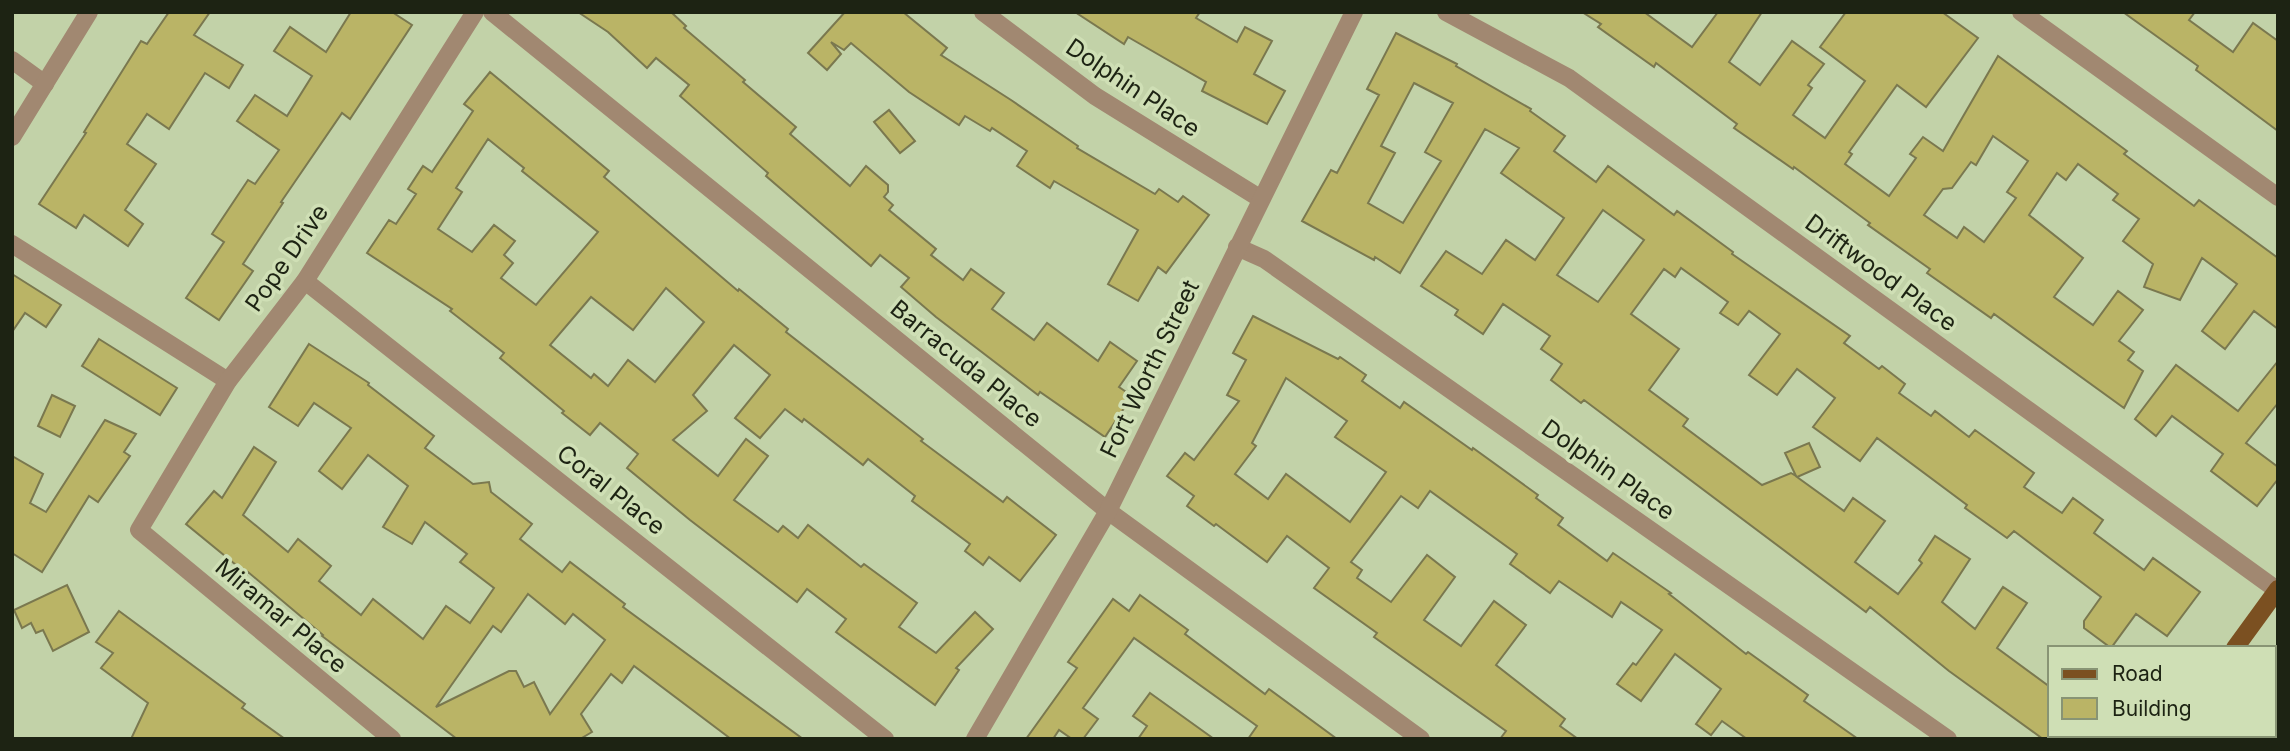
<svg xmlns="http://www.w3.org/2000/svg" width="2290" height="751" viewBox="0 0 2290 751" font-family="Inter,sans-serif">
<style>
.building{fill:#bab466;stroke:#7a784f;stroke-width:2;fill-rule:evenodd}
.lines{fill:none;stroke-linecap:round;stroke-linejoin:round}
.minor{stroke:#a18871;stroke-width:18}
.major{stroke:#7b5021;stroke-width:18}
.labels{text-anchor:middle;stroke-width:7;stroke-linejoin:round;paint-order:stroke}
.street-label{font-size:24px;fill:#1d2313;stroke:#cfdfb5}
</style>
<rect width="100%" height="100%" fill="#c2d2a8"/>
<g class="building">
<path d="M169,12h41l-16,23 49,30 -14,23 -24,-15 -36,56 -22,-15 -20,30 29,20 -31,46 18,14 -15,22 -44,-31 -8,13 -37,-24 47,-71 -2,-1 57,-91 6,3z"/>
<path d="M351,12h41l20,13 -62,94 -8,-6 -61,89 2,1 -40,61 10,7 -34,49 -33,-22 38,-56 -12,-8 36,-54 7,4 24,-34 -42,-29 18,-26 32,21 25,-40 -38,-25 16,-24 36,25z"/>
<path d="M578,12h93l15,14 -2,2 61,52 -2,2 53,45 -6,7 60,52 16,-20 22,19v7l-4,5 9,8 -4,5 47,39 -5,6 32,25 8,-11 33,24 -12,16 42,31 13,-17 51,38 12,-19 27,19 -18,26 13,9 -27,41 -65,-45 -2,3 -102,-78 -35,-30 8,-9 -29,-23 -9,11 -47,-40 -58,-50 2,-3 -88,-77 9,-11 -33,-27 -9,10 -39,-36z"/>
<path d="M845,12h58l44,36 -6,7 70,45 67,46 -1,2 78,46 4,-5 19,13 5,-6 26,19 -43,58 -8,-6 -20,34 -30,-17 30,-54 -84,-49 -4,7 -33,-22 10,-15 -35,-23 -2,3 -25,-15 -6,9 -50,-33 -58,-49 -7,7 -13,-8 10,12 -14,16 -19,-17z"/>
<path d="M1075,12h125l-4,6 41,24 8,-15 27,14 -18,33 31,17 -18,33 -65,-33 4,-9 -78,-45 -4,7z"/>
<path d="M1582,12h62l48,35 26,-35h44l-33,50 31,23 32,-44 32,23 -16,21 4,3 -19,27 32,23 40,-57 -45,-34 26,-35h96l36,26 -52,69 -29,-22 -48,67 3,2 -7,10 44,32 27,-38 -6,-4 13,-17 20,14 55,-95 129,95 -3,3 70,52 5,-6 79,58v71l-24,-18 -29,38 -23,-18 35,-47 -35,-26 -22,42 -36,-13 9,-23 -30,-23 16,-22 -26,-19 5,-6 -40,-30 -12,16 -9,-7 -28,42 54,43 -29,39 39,28 25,-34 25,19 -24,31 15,11 -6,8 15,11 -19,37 -130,-94 -3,4 -64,-45 3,-4 -62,-44 2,-2 -76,-56 -1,2 -59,-41 3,-4 -81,-61 -2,4 -56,-40 3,-3zM1993,136l35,25 -21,31 9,6 -32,44 -20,-15 -7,11 -33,-23 19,-26 9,-1 19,-26 5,3z"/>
<path d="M2123,12h72l-6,8 44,32 20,-29 25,18v90l-82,-61 2,-4z"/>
<path d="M1396,33l61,31 -1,2 75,43 -1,2 35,25 -11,15 42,31 12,-16 66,49 3,-4 56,41 -1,2 118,82 -6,7 35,26 3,-3 23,18 -6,9 32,23 4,-5 34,26 6,-7 59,43 -10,14 38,26 11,-15 30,22 -9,13 50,37 9,-12 47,34 -33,44 -31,-22 -25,34 -27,-20v-7l17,-24 -87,-66 -7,7 -42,-30 2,-3 -90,-67 -17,23 -47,-34 22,-29 -38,-29 -20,26 -28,-20 31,-41 -31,-23 -11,14 -18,-12 8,-11 -47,-34 -6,9 -11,-8 -33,45 48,35 -30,41 39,29 -5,7 79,59 29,-12 5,3 -11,-23 24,-10 11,24 -23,10 47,34 9,-13 32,23 -30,41 43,32 24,-31 -3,-3 16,-24 35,23 -28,43 33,27 28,-42 24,16 -30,45 53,39v52h-7l-94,-68 -79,-64 -4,5 -282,-212 -3,3 -30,-23 11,-16 -21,-15 9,-13 -47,-32 -20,30 -28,-19 3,-5 -37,-24 25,-35 36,23 24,-34 29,20 29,-42 -63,-45 18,-25 -34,-19 -85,144 -25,-16 -1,3 -72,-39 29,-51 6,3 42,-78 -12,-6zM1414,83l39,20 -28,49 16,9 -38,62 -35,-20 27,-50 -14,-7zM1603,210l41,30 -46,62 -41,-27z"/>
<path d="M490,72l119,99 -5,6 134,114 1,-2 49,40 -2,3 137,107 -2,2 82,61 4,-5 49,38 -36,46 -31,-24 -6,8 -18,-14 5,-7 -58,-43 3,-5 -47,-37 -5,6 -59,-46 -2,3 -17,-13 -25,29 -25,-20 35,-43 -36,-30 -41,50 14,16 -34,29 45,36 28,-37 22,17 -34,44 44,32 5,-6 15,12 10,-13 53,42 3,-3 53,39 -18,24 37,26 39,-41 18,17 -37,39 3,2 -24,35 -99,-73 10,-13 -39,-30 -10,13 -107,-82 -63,-52 11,-14 -38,-31 -10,12 -28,-22 2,-2 -64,-53 4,-5 -54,-42 2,-2 -85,-56 22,-33 7,4 20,-30 -8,-5 15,-23 9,6 41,-61 -9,-7zM488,139l36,29 -2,3 76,61 -62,73 -35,-27 12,-15 -9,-8 11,-14 -21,-16 -22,27 -34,-23 24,-37 -6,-4zM666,288l38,34 -49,60 -27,-22 -20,26 -14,-12 -3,4 -41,-33 41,-48 42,33z"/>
<path d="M889,110l26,31 -15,12 -26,-31z"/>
<path d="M12,274l49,31 -15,22 -21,-14 -13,19z"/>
<path d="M1253,316l85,43 2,-2 26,18 -4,6 38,27 4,-6 68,48 1,-2 65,47 -2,3 27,20 -5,7 49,36 6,-8 58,40 -2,1 77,60 2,-2 60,43 -4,6 54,38h-111l-25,-18 -11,14 -15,-11 25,-35 -46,-35 -34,47 -24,-17 16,-21 3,2 26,-35 -41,-28 -9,15 -53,-36 -9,12 -40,-29 7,-10 -87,-63 -12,17 -17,-12 -50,66 11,8 -5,8 34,24 36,-47 28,22 -31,43 37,26 33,-45 32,24 -30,40 69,54 -5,7 18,13h-78l6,-8 -132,-94 3,-4 -63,-45 15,-20 -42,-32 -20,26 -51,-38 -2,2 -27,-20 7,-10 -27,-20 18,-23 9,7 45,-59 -12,-6 19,-35 -13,-7zM1286,378l61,43 -12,16 51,35 -36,50 -64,-48 -18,25 -33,-25 21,-28 -4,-3z"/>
<path d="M99,339l78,49 -17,27 -78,-49z"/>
<path d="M309,344l60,39 -1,2 66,51 -9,12 48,36 16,-2 2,10 41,32 -12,15 42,33 8,-10 55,42 -2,3 180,132h-72l-97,-73 -12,17 -11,-9 -30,40 11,18 -12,7h-123l-135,-103 1,-1 -75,-63 -1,2 -61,-50 28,-33 8,7 32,-51 22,15 -33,53 45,37 10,-13 33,27 -12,15 42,34 12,-16 50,40 23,-33 24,17 24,-35 -34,-26 7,-8 -42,-32 -13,22 -29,-17 25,-41 -40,-31 -26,34 -23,-18 32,-43 -37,-25 -16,23 -29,-19zM528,594l37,30 8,-10 32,26 -55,74 -16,-32 -10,5 -8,-16h-7l-73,36 57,-81 8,6z"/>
<path d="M2278,361v42l-32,40 32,24v12l-21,27 -46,-35 12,-17 -51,-38 -16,20 -21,-17 41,-54 62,46z"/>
<path d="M52,395l23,11 -15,31 -22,-11z"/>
<path d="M105,420l31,14 -12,18 6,4 -32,46 -9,-6 -47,76 -30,-19v-97l31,18 -13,29 16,9z"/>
<path d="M67,585l22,47 -36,19 -10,-21 -7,3 -5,-10 -9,5 -8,-18z"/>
<path d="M1140,595l48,35 -3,4 80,60 4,-5 68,50h-89l9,-13 -123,-88 -51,70 15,11 -15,20h-11l-13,-9 -6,9h-27l51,-71 -9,-6 45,-63 16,12z"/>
<path d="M119,611l126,93 -3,4 43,31h-154l17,-36 -47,-35 12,-15 -17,-11z"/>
<path d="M1150,693l64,46h-76l9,-13 -14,-10z"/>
</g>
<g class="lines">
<g class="minor">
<path d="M492,12l616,499 313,228"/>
<path d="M983,12l112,84 166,103"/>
<path d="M1446,12l123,66 708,512"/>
<path d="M2021,12l257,185"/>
<path d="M12,60l33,24"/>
<path d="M12,137l77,-125"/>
<path d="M12,244l216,137"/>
<path d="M1237,247l27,12 684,480"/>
<path d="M305,281l580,458"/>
<path d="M392,739l-253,-209 89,-149 77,-100 170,-269"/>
<path d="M975,739l133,-228 246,-499"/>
</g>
<g class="major">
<path d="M2235,648l43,-59"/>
<path d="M2169,739l2,-4"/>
</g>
</g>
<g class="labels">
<g class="street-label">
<text transform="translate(1133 88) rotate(34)" y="8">Dolphin Place</text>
<text transform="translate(287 258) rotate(-55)" y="8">Pope Drive</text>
<text transform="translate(1881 273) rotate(36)" y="8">Driftwood Place</text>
<text transform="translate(966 364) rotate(39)" y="8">Barracuda Place</text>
<text transform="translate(1150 369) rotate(-64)" y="8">Fort Worth Street</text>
<text transform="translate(1608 470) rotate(35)" y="8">Dolphin Place</text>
<text transform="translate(611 490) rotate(38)" y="8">Coral Place</text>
<text transform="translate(281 616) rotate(40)" y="8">Miramar Place</text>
</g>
</g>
<rect width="2290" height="751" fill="none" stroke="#1d2313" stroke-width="28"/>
<rect x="2048" y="646" width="228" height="91" fill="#cfdfb5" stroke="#889474" stroke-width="2"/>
<rect x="2062" y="669" width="35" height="10" fill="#7b5021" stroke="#889474" stroke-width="2"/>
<text x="2112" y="681" font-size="21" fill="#1d2313">Road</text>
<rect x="2062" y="698" width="35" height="21" fill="#bab466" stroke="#889474" stroke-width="2"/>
<text x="2112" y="716" font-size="21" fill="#1d2313">Building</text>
</svg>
